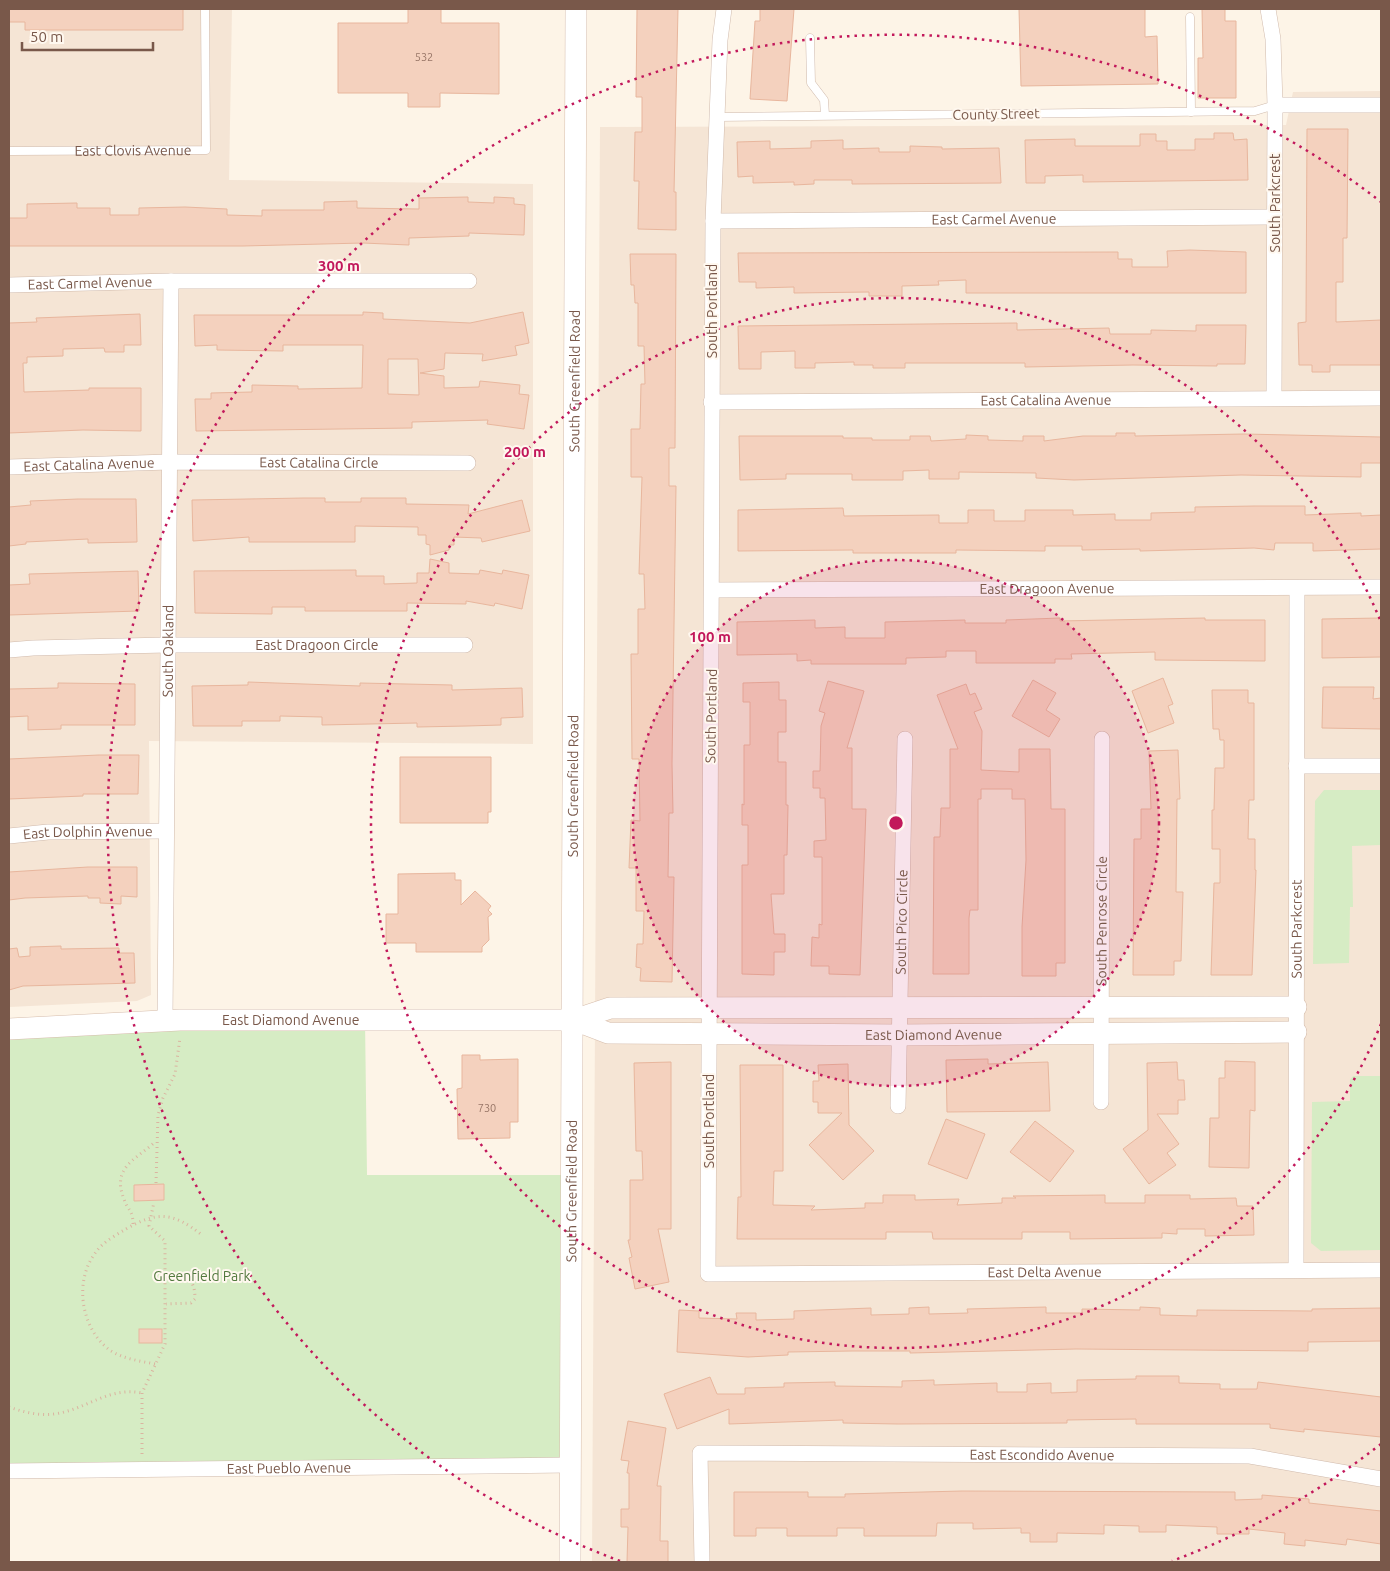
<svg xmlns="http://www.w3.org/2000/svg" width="1390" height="1571" viewBox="0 0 1390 1571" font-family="Ubuntu,sans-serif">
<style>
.residential{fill:#f5e5d5}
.green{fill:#d6ecc4}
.building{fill:#f4d1be;stroke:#e8b69d;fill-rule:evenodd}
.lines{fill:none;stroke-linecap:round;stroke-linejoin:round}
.lane-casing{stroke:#d0baac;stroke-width:9}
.street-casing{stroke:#d0baac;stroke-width:16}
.secondary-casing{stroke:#d6bdac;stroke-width:22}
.path{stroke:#dab4a0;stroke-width:3;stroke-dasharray:1 4;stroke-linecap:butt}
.lane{stroke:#fff;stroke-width:8}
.street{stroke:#fff;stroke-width:15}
.secondary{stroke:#fff;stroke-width:21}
.ring{fill:none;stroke:#c2185b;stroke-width:2.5;stroke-dasharray:2.5 5}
.labels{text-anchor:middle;stroke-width:4;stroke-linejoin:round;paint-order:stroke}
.number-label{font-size:11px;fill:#987667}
.street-label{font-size:14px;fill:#79584a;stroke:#fff8ef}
.park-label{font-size:14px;fill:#52793e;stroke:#fff8ef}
.centre{fill:#c2185b;stroke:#fff8ef;stroke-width:2.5}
.ring-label{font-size:15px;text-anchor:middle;font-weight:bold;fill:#c2185b;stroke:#fff8ef;stroke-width:4;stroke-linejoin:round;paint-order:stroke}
</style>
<rect width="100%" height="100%" fill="#fdf4e7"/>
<g class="residential">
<path d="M9,9h223l-3,171 304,4v560l-384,-3 2,254 -14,6 -128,6z"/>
<path d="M1381,91v1471h-789l8,-1435 686,-2 7,-33z"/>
</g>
<g class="green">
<path d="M1324,790h57v55l-29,1 1,61h-3l-1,56 -36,1 2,-163z"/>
<path d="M365,1020l2,155h205l-2,290 -561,5v-441z"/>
<path d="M1353,1076h28v174l-60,1 -10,-8 1,-141 38,-1v-21z"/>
</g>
<g class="building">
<path d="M9,9h174v21h-158v-8h-16z"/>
<path d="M408,9h33v14h58v71l-59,-1v14h-32v-14h-70v-70h70z"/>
<path d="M637,9h41l-4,183h2v38l-38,-1 1,-48h-5l1,-49h7v-35h-6z"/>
<path d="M760,9h34l-7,92 -37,-2 5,-78h5z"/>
<path d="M1019,9h126v28l12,-1 1,48 -137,2z"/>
<path d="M1202,9h23v12h11v77h-38v-40h5z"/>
<path d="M1307,129h41l-1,109h-4v44h-7v40l45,-2v45h-51v7h-18v-7h-13l-1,-42 8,-1z"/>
<path d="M1214,133h19l1,7 13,-1 1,41 -165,2v-7l-38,1v7h-19l-1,-43 50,-1v7h65v-12h16v7h11v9h28v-11h19z"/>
<path d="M843,140v9l36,-1v4h31v-6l32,1v2l57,-1 2,35 -149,1v-4h-38v4l-20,1v-3l-41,1v-7l-15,1 -1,-35 33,-1v8l41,-1v-7z"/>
<path d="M468,197v5l26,1v-6l20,1v6l11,1 -1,30 -55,-2v3l-60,2v7l-46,-2 -120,3h-234v-28h18v-14l50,-1v5h33v7h29v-7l46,-1 42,2v6l35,1v-6h62v-8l33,-1v7l62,1v-11z"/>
<path d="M1190,250l56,2v41h-280v-13l-28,1 1,4 -37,1v10h-33v-4l-75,1v-6l-38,1v-6h-17l-1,-29 380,-1v7h14v8h36l-1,-16z"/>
<path d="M630,254h46l-1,194h-6v38h7l-4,278 1,49h-4l-1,64h6l-2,105 -32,-1 1,-13 -5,-1 1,-23h6l1,-33h-8v-43h-7l2,-48 9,1 -1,-62h-7l-1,-105h7v-45h7l-1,-35h-5l3,-97h-11v-48h9l1,-45h4l-1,-38h-6v-43h-3l-1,-18h-3z"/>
<path d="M363,312l20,1v6l87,4 53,-11 6,31 -14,3 2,9 -35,6 1,-7 -38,-1 -1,16 -24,4 24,3v12l35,-1 1,-6 40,4 -1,9 10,1 -5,34 -37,-5 1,-4 -76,2v6l-216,3 -1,-32h16v-6l41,-1v-7l46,1v3l64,-1 1,-43h-80v6l-66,-1v-5l-22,1 -1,-31h169zM388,359h30l1,36 -31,-1z"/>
<path d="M140,314l1,31h-17v7h-19l-1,-4 -41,1v7l-36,1v6h-4l1,29 65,-2v-2h52v43l-58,-1 -74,3v-110l28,-1 -1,-4z"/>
<path d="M1017,323v7l92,-2 1,6h41v-4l45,1v-6h50l-1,39h-28v2l-84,-1 -108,2v-4h-120v5h-32v-3h-19v-3l-39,1v5h-20v-17l-34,1v17h-22l-1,-43z"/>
<path d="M1116,433h19v3l109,-2 137,3v26h-20v14l-120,-2 -167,5 -38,-2v-5l-77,-1v7h-30v-9l-26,1v9h-51v-6h-66v5l-46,1 -1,-44h104v2h29v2h38v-4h20l1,5 35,-2v-4l22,1v4l35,1v-5h21v5l39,-5h33z"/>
<path d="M304,498h21v4h36v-4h45v6l63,1 -1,9 54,-14 8,31 -48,11 -1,-4 -27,-1v8h-5v5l-19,5v-10l-4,-1v-9h-8v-8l-63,-1v16h-106v-5l-56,4 -1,-41z"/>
<path d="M78,499h58l1,43 -49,1v-4l-62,3v2l-17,2v-39l22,-2 -1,-4z"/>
<path d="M1255,506h50v9l56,-2v3l20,-1v34l-68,2v-8h-38l-1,7 -20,-2 -114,3v-2l-58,1v-4h-37v5l-89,-1v3h-103v-3l-115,1v-41l105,-2 1,8 95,-1v8h29v-13h26v11h31v-11h48v5l42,-1v6h36v-7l44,-1v-5z"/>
<path d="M430,559l19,4v10l30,1 1,-4 22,4 1,-4 26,5 -7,34 -27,-6 -1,3 -28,-5v3l-59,-1v8h-102v-4h-33v7l-77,-1 -1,-42 162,-1v6h28v8l33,-1v-10h12z"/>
<path d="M138,571l1,40 -130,4v-30l21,-1 -1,-10z"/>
<path d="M1060,618v3l145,-3v2h60v41l-110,-1v-8l-84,2 1,5h-17v4h-79v-12h-30v6l-40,1v6h-95v-4l-14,1v-7l-60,1v-33l78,-2v8l30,-1v11h40v-16l80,-2v3h41v-3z"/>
<path d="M1381,618v39l-59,1v-39z"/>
<path d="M1163,678l10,26 -5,2 6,17 -26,10 -16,-42z"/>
<path d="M1033,680l23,13 -10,17 14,9 -11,18 -37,-21z"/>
<path d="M828,681l36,10 -17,57h5v61h14l-6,166 -31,-1v-8h-18l1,-29 7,1v-14l3,1v-68h-8v-16l12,-1 -1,-42h-5v-10h-7v-17h7l1,-45 4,-13 -6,-2z"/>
<path d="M248,682l112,4v-3l92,2v5l70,-2 1,29 -22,1v7l-34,1 -50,1v-4l-95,2v-8l-42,-1v5h-38v5h-49l-1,-40 56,-1z"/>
<path d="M779,682v18h7v32h-8v30h8v43h2l-1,50h-3v39h-13l3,40h11v18h-11v23l-32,-1v-109h6v-40h-6v-21l2,1v-60h6v-43h-7v-19z"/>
<path d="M58,683l77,1v41h-74v4l-33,1v-14l-19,1v-28l49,-1z"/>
<path d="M966,684l4,11 5,-2 7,16 -8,3 8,19 -1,39 38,2v-23h31l1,60h14v154h-9v13h-34v-49l4,-67 -1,-61h-13v-10h-31v10h-3v111h-8l-1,8v56h-36l1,-137h6l1,-29h9v-59h8l-21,-54z"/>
<path d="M1323,687h51l-1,12 8,-1v31l-59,-1z"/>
<path d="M1212,690h36v13h6v97h-5l-1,39h7v31h1l-4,105h-41l3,-92h6v-34h-8v-39h2l1,-42h9v-28h-4l-1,-11h-6z"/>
<path d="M1178,750l2,49h-3l-1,93h7l-2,69h-7v14h-41l1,-136h7v-30h10l-2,-58z"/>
<path d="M99,755h40l-1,39h-55v2l-74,3v-40z"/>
<path d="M400,757h91v55h-3v11h-88z"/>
<path d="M88,867h49v30l-16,-1v8l-21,-1v-5h-12v-2l-63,2 -16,2v-28z"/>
<path d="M455,873v7h6v25l14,-14 16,15 -3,4 4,4 -4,3 1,23 -7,7v5h-66v-9h-30v-29h12v-40z"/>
<path d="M61,946v3l58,-1v5h15l1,30 -112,3 -14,4v-41l8,-1 2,9 11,-1v-9z"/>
<path d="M462,1055h18v5l38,-1v63h-8v16l-52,1 -1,-50 5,-1z"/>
<path d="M988,1059v5l60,-2 2,49 -103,1 -1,-52z"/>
<path d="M1225,1061l30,1v49l-5,-1 -1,58 -40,-1 1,-49h9v-40h6z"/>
<path d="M671,1062v167h-13l11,53 -34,7 -6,-31 3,-1 -4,-17h2v-60h13l-1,-29h-6l-2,-88z"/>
<path d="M1177,1062l1,18h6l1,20h-7v14h-21l22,30 -12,9 9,12 -27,19 -26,-35 25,-19 -1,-67z"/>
<path d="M848,1064l1,61 25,26 -31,29 -34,-35 33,-32h-24v-11h-5v-21h6l-1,-16z"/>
<path d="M740,1065h43v106h-9l-1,34 42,1 -4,4 54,-2v-5h18v-8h32v5l44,-1 -2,6 45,-2v-5h14l-3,-2 92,-1v8h40v-8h45v4l46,-1 1,8h16l1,29 -49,1v-7h-28v5l-15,-1v5l-92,1v-7h-48v7h-89l-1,-7h-46v7h-149l1,-42h3z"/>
<path d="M946,1119l39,15 -18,45 -39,-15z"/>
<path d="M1035,1121l39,30 -24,31 -40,-30z"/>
<path d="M164,1184v16l-30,1v-16z"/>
<path d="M929,1307v7l39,-1 -1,-4 79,-2v6h36v-4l58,1v-3l20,1v7l37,1v-6l115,1v-2l69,-1v33l-73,1v9l-232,-2 -166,4v-2h-58l-64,1v3l-40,2 -71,-5 2,-42 20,1v7l38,1 -1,-6h20v7l38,-1v-8l77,-3v7l38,-1v-6z"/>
<rect x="139" y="1329" width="23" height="14"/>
<path d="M1136,1376h43v7l41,1v5h37l1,-7 123,15v40l-77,-8v3l-34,-4v-4h-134v-5l-69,1v3l-169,1 -55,-1v-3l-114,4v-15l-52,20 -13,-35 46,-17 7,17h28v-6l39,-1v-4l51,-1v4l67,1v-6l32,-1v5l63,-2v9h30v-8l24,-1v10l26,-1v-12l59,-1z"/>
<path d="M628,1421l38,7 -9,58h4l-1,55h8v21h-41l1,-35h-7v-18h8v-36h-2l2,-12 -8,-1z"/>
<path d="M962,1491l273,1v8l27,-1v-4l47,4v4l72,8v33l-34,-5 -1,6 -41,-5v6l-21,-2 1,-11 -36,-4v5h-32v-7l-51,-2v7h-27v-6l-35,-1v9l-47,-1v9h-27v-9h-9v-5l-48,1v-6h-36l-1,13h-72v-8h-27v8h-50v-8h-31v8h-22v-44h74v5h37v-3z"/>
</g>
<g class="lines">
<g class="lane-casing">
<g id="lane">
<path d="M1190,17l1,95"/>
<path d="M810,38l1,45 13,17 1,15"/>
<path d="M716,117l539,-6 20,-6"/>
<path id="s1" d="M9,151l197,-1 -1,-141"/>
</g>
</g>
<g class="street-casing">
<g id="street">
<path id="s2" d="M724,9l-4,31 -7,181 -5,1053 673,-4"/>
<path d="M1268,9l5,30 2,66 -1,293"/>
<path d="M1275,105h106"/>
<path id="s3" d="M713,221l562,-4"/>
<path id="s4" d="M9,285l162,-4h298"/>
<path id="s5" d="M711,402l670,-4"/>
<path id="s6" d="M9,467l160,-5 299,1"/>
<path id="s7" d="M713,590l668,-3"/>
<path id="s8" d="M9,650l24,-2 134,-3h298"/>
<path d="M1296,766h85"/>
<path id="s9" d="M9,836l39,-4 118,-1"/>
<path id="s10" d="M165,1021l6,-740"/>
<path id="s11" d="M1101,1102l1,-363"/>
<path id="s12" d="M898,1106l7,-367"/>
<path id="s13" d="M1296,1270l1,-682"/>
<path id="s14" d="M9,1471l561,-6"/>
<path id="s15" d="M702,1562l-2,-109 550,3 131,23"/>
</g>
</g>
<g class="secondary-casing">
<g id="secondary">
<path id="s16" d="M574,1020l34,13 291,2 397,-3"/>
<path id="s17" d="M9,1029l171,-9h394l36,-12 686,-1"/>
<path id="s18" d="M570,1562l6,-1553"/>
</g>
</g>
<g class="path">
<path d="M156,1183l2,-68 5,-17 12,-24 5,-36"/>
<path d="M133,1224c0,-14 -5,-13 -9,-25 -13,-32 13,-40 31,-57"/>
<path d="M165,1277c20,1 30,-2 30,22l-4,4 -25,1"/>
<path d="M155,1364c-15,-3 -31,-5 -44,-13 -30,-21 -38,-70 -15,-99 7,-10 20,-17 30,-23 31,-18 47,-17 76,6"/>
<path d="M9,1407c14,5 30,9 45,7 32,-4 55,-28 88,-21"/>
<path d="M142,1454v-61l23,-49v-103l-16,-15 5,-24"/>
</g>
<use href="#lane" class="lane"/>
<use href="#street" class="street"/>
<use href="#secondary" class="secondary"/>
</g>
<circle cx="896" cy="823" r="263" fill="#c2185b" fill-opacity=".12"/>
<g class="ring">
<circle cx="896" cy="823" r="263"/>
<path d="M1381 1024A525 525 0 1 1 1381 622"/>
<path d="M1381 1444A788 788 0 0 1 1172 1561M620 1561A788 788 0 1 1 1381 202"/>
</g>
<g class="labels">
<g class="number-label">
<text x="424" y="61">532</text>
<text x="487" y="1112">730</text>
</g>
<g class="street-label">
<text transform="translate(996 114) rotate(-1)" y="5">County Street</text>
<text dy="5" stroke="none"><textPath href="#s1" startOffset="124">East Clovis Avenue</textPath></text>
<text transform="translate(1275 203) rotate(-90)" y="5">South Parkcrest</text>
<text dy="5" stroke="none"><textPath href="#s3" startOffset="281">East Carmel Avenue</textPath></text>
<text dy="5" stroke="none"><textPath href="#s4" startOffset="81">East Carmel Avenue</textPath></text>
<text transform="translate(712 311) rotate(-90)" y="5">South Portland</text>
<text dy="5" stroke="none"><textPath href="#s18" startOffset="1181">South Greenfield Road</textPath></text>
<text dy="5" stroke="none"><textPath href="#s5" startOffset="335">East Catalina Avenue</textPath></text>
<text dy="5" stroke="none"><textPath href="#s6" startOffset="310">East Catalina Circle</textPath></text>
<text dy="5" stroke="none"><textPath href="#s6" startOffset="80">East Catalina Avenue</textPath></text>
<text dy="5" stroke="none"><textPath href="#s7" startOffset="334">East Dragoon Avenue</textPath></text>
<text dy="5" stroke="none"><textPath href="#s8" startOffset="308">East Dragoon Circle</textPath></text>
<text dy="5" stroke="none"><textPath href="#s10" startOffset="370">South Oakland</textPath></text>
<text transform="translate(711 716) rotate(-89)" y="5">South Portland</text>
<text dy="5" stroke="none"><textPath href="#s18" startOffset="776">South Greenfield Road</textPath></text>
<text dy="5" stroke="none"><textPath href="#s9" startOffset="79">East Dolphin Avenue</textPath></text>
<text dy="5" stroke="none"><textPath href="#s11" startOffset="181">South Penrose Circle</textPath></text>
<text dy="5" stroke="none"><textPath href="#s12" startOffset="184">South Pico Circle</textPath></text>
<text dy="5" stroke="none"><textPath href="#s13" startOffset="341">South Parkcrest</textPath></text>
<text dy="5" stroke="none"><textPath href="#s17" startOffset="282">East Diamond Avenue</textPath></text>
<text dy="5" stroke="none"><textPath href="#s16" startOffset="362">East Diamond Avenue</textPath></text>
<text transform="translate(709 1121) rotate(-90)" y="5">South Portland</text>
<text dy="5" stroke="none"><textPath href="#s18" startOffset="371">South Greenfield Road</textPath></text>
<text dy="5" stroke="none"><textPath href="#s2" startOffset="1602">East Delta Avenue</textPath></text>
<text dy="5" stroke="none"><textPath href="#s15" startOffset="451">East Escondido Avenue</textPath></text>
<text dy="5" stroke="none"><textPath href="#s14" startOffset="280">East Pueblo Avenue</textPath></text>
</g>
<g class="park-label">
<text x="202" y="1281">Greenfield Park</text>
</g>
</g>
<circle cx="896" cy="823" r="8" class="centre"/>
<g class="ring-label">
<text x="339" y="271">300 m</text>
<text x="525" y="457">200 m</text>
<text x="710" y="642">100 m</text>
</g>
<rect width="1390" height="1571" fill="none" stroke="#79584a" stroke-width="20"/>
<path d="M22 42v8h131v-8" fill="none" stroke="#79584a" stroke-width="2.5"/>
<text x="30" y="42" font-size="15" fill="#79584a" stroke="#fff8ef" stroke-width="4" paint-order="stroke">50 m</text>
</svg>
